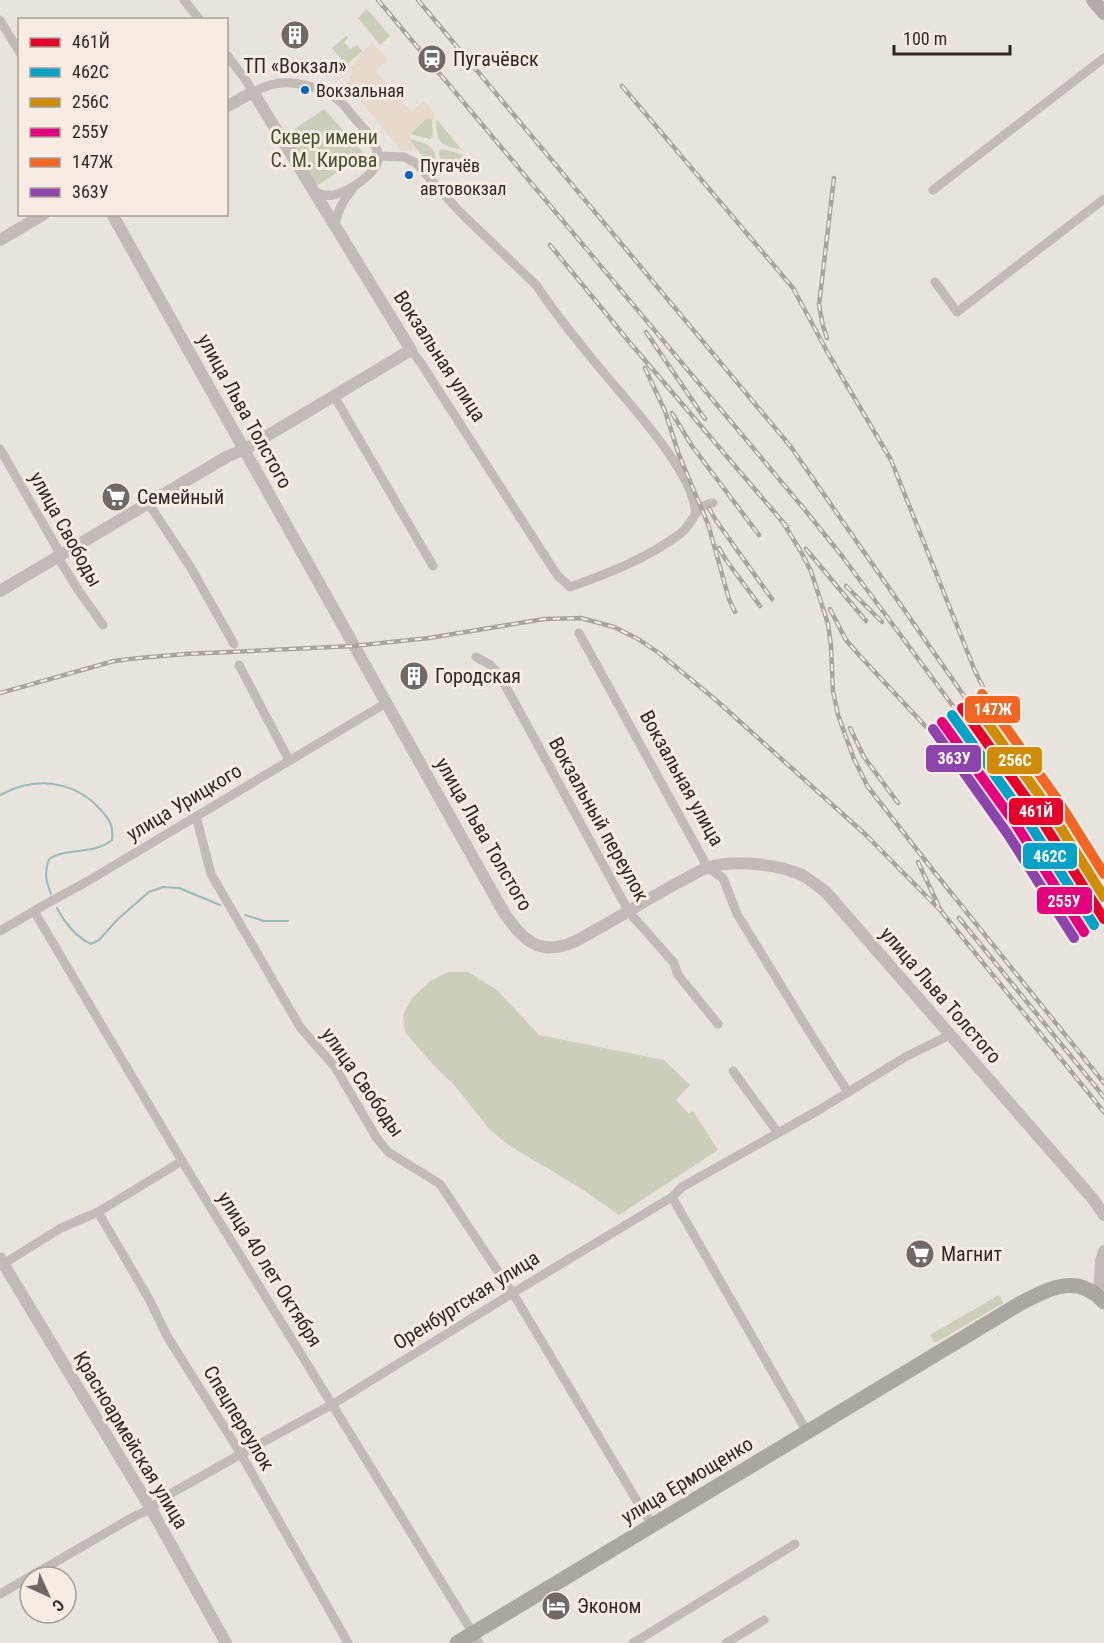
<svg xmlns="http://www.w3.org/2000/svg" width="1104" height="1643" viewBox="0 0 1104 1643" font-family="'Roboto Condensed',sans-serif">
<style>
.green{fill:#cbceb8}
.plaza{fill:#e7d9cc}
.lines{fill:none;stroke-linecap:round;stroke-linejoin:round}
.stream{stroke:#9abab8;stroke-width:2}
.minor{stroke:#c1bab6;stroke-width:9}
.tertiary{stroke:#c1bab6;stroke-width:12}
.secondary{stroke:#b2aba7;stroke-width:14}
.trunk{stroke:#aca6a0;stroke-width:15}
.rail-casing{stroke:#a9a3a0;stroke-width:4.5}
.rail{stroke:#f7ece3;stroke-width:2;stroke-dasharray:7;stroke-linecap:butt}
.rail-1-casing{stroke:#f7ece3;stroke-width:15}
.rail-2-casing{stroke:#f7ece3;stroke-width:15}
.rail-3-casing{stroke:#f7ece3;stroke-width:15}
.rail-4-casing{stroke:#f7ece3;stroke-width:15}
.rail-5-casing{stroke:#f7ece3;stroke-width:15}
.rail-6-casing{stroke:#f7ece3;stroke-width:15}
.rail-1{stroke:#e4002b;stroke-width:10}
.rail-2{stroke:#02a3c6;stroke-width:10}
.rail-3{stroke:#cf8d07;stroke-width:10}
.rail-4{stroke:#e5007d;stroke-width:10}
.rail-5{stroke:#f26522;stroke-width:10}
.rail-6{stroke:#8e44ad;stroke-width:10}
.bus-dot{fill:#0065bd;stroke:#f7ece3;stroke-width:2}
.labels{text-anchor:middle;stroke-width:6;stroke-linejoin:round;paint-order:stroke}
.bus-label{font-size:18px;fill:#312825;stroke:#f7ece3;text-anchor:start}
.poi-label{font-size:20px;fill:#312825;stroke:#f7ece3;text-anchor:start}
.park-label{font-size:20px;fill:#444e2b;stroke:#f7ece3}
.street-label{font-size:20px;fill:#312825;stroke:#f7ece3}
.line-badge{stroke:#f7ece3;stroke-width:2}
.badge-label{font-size:16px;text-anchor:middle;font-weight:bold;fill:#fff}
</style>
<rect width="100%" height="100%" fill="#e9e3dd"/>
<g class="green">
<path d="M367,9l23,27 -10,9 -22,-27z"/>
<path d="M347,35l1,3 -4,4 6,7 7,-4 5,6 -16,14 -14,-17z"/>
<path d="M324,109l41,45 -47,31 -5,-3 -28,-46z"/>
<path d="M426,119h6l1,18 -3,2 -20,-5z"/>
<path d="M436,120h1l25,30c-22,-6 -25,-5 -26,-30z"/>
<path d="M409,139c24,6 26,7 28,31l-4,-1z"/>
<path d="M442,149l22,6 -20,16h-3l-2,-20z"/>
<path d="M448,972h20l29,18 42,45 125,25 26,25 -14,15 13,14 4,-3 25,39 -99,65 -37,-26 -72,-43 -20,-16 -35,-44 -27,-27 -23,-27 -2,-17 9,-17 17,-16z"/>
<path d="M999,1295l4,8 -68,40 -5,-8z"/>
</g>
<path class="plaza" d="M373,43l15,17 -13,11 36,41 13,-11 10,12v6h-8l-16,14v7l10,12 -18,-1 -56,-67 5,-4 -2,-3 4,-4 -4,-4 11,-11 -3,-3z"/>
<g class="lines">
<g class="stream">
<path d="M0,795c7,-3 14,-7 22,-9 28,-7 57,0 77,22 10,11 15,17 13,32 -18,15 -44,7 -63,19 -5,13 -3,22 2,35"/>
<path d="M57,908c7,14 20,30 34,36l8,-4 19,-21 31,-27 14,-5 16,1 41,17"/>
<path d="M245,915l19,6h24"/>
</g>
<g class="minor">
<path d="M184,0l16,20"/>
<path d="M0,20l20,33"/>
<path d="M226,54l19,25 8,13c7,-3 14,-7 22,-8 19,-4 46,3 62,15 7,5 13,14 19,21 9,9 20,21 22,35 3,16 -27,35 -41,39 -8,3 -15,1 -23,-2"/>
<path d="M378,156l26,1 12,6 43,48 78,75c18,28 40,54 61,80 25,31 98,107 97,147"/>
<path d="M933,190l171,-132"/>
<path d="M335,225c2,-15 9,-25 18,-37"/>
<path d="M935,282l22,30 147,-113"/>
<path d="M411,350l10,13 136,212 13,12c39,-14 76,-28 110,-53 13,-10 15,-29 33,-31"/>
<path d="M334,396l99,170"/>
<path d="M0,449l61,106 -1,6 19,30 24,34"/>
<path d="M149,504l42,64 43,76"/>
<path d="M579,633l129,235 15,10 14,36 75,122 36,56"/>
<path d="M476,657l13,7 10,10 130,238 45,51 4,12 40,49"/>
<path d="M239,665l50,95"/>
<path d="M196,816l15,58 89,153 35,40 41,70 12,15 52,32 77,116 123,206 13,19"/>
<path d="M34,911l148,250 297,482"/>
<path d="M0,931l46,-27 42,-23 298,-178"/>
<path d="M733,1071l45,62"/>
<path d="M672,1197l135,235"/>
<path d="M98,1212l51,87 18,37 74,118 107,189"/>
<path d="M0,1266l61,-38 37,-16 84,-51"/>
<path d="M0,1594l135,-78 16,-7 12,-11 78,-44 92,-50 178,-110 161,-97 10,-10 137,-77 88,-54 43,-21"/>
<path d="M633,1643l162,-99"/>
<path d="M726,1643l38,-23"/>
</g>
<g class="tertiary">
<path d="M112,214l391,697c9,14 24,34 41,36 20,3 38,-9 55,-19 29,-16 58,-35 88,-50 6,-3 13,-8 20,-10 26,-9 71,-4 95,7 8,4 15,11 23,16l268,308 11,16"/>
<path d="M0,240l44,-26"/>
<path d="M0,591l228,-135 17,-7 166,-99 -158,-258 -27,15"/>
<path d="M0,1258l151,251 75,134"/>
<path d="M1099,1296l2,-35 3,-10"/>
</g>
<path class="secondary" d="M1093,0l11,13"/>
<path class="trunk" d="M457,1643l564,-340c29,-15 57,-30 83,-1"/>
<g class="rail-casing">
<g id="rail">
<path d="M378,0l427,510 37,46 159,215 53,78"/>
<path d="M418,0l373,447 262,377 51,82"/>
<path d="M622,86l171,202 36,67 62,105 84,211 17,34 33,51"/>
<path d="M550,245l76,93 161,189"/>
<path d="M646,332l59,87"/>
<path d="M827,338l-4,-12 -4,-21 15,-127"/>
<path d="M645,368l20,43 14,44 29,69 21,75 6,13"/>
<path d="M672,413l20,33 67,89"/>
<path d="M709,508l6,11 57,80"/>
<path d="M782,521l18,29 11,21 17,53 3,22 2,45 5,24 16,44 14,28 64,82 172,214"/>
<path d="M719,548l7,12 34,46"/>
<path d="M806,549l60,72"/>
<path d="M846,586l36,36"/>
<path d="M830,609l16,31 14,16 137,147"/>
<path d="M0,693l114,-32 25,-3 47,-4 167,-8 76,-8 115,-19 37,-1 33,9 24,12 21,14 58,48 149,134 75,76"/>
<path d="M850,728l14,29 34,46"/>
<path d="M1016,750l76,110 12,19"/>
<path d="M918,862l23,49 163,201"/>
<path d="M959,918l145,179"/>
</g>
</g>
<use href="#rail" class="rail"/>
<g class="rail-1-casing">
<path id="rail-1" d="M962,708l75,105 67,106"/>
</g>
<g class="rail-2-casing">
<path id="rail-2" d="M952,715l75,105 67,105"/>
</g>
<g class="rail-3-casing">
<path id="rail-3" d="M972,701l75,105 57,91"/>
</g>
<g class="rail-4-casing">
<path id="rail-4" d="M942,722l75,104 67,106"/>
</g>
<g class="rail-5-casing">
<path id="rail-5" d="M982,694l75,105 47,75"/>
</g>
<g class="rail-6-casing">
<path id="rail-6" d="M933,729l74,104 67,105"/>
</g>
<use href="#rail-1" class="rail-1"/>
<use href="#rail-2" class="rail-2"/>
<use href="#rail-3" class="rail-3"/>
<use href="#rail-4" class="rail-4"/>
<use href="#rail-5" class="rail-5"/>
<use href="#rail-6" class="rail-6"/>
</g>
<defs>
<g id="building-disc" transform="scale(1.5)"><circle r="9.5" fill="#716965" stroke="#f7ece3"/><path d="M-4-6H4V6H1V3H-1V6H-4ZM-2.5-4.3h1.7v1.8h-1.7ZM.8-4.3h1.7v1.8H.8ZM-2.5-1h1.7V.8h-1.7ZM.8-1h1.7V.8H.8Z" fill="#fff"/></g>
<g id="station-disc" transform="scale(1.5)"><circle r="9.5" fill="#716965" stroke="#f7ece3"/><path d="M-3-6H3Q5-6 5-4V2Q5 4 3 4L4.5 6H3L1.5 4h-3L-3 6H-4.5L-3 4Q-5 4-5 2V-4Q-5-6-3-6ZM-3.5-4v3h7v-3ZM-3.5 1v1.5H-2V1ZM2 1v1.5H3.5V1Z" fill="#fff"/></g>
<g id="supermarket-disc" transform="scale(1.5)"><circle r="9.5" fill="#716965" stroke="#f7ece3"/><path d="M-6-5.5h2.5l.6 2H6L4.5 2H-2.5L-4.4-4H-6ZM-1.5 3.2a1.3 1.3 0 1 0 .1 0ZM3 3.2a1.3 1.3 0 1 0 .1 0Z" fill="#fff"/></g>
<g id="hotel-disc" transform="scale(1.5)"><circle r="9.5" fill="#716965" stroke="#f7ece3"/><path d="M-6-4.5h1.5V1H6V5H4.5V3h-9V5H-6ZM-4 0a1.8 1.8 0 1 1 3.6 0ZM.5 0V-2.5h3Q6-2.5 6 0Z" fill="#fff"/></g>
</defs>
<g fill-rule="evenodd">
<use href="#building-disc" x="295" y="35"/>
<use href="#station-disc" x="432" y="59"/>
<use href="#supermarket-disc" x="116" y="497"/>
<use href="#building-disc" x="414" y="676"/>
<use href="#supermarket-disc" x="920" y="1254"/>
<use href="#hotel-disc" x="556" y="1606"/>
</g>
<g class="bus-dot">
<circle cx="305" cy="90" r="5"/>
<circle cx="409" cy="175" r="5"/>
</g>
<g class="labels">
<g class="bus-label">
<text x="316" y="97">Вокзальная</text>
<text x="420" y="172">Пугачёв<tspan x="420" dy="23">автовокзал</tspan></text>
</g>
<g class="poi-label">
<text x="453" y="66">Пугачёвск</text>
<text x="295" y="73" text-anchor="middle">ТП «Вокзал»</text>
<text x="137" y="504">Семейный</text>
<text x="435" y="683">Городская</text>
<text x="941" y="1261">Магнит</text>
<text x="577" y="1613">Эконом</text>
</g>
<g class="park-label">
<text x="324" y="144">Сквер имени<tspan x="324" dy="23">С. М. Кирова</tspan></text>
</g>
<g class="street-label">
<text transform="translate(440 356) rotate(57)" y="7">Вокзальная улица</text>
<text transform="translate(245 411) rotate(61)" y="7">улица Льва Толстого</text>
<text transform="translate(66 529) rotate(61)" y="7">улица Свободы</text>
<text transform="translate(682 778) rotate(61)" y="7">Вокзальная улица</text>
<text transform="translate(184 802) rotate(-31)" y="7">улица Урицкого</text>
<text transform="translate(599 819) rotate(61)" y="7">Вокзальный переулок</text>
<text transform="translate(484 834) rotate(60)" y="7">улица Льва Толстого</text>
<text transform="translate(941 995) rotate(49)" y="7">улица Льва Толстого</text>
<text transform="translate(363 1082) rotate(55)" y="7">улица Свободы</text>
<text transform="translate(270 1269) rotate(58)" y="7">улица 40 лет Октября</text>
<text transform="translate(466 1300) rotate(-32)" y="7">Оренбургская улица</text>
<text transform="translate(239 1418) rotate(59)" y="7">Спецпереулок</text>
<text transform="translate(131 1440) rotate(59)" y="7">Красноармейская улица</text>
<text transform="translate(687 1480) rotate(-31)" y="7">улица Ермощенко</text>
</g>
</g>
<g class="line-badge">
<rect x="964" y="695" width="57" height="29" rx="6" fill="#f26522"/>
<rect x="925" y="744" width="57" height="29" rx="6" fill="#8e44ad"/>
<rect x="986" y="746" width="57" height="29" rx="6" fill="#cf8d07"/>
<rect x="1008" y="797" width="56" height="29" rx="6" fill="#e4002b"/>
<rect x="1022" y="842" width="56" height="28" rx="6" fill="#02a3c6"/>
<rect x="1036" y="886" width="57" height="29" rx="6" fill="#e5007d"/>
</g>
<g class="badge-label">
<text x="993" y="715">147Ж</text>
<text x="954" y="764">363У</text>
<text x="1015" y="766">256С</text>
<text x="1036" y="817">461Й</text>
<text x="1050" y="862">462С</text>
<text x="1064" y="907">255У</text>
</g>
<rect x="18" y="18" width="210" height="198" fill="#f7ece3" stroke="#a89e97" stroke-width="1.5"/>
<rect x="30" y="38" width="30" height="9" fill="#e4002b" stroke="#a89e97" stroke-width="1.5"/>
<text x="72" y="48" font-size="18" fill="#312825">461Й</text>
<rect x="30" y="68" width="30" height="9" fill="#02a3c6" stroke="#a89e97" stroke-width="1.5"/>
<text x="72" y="78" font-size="18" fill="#312825">462С</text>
<rect x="30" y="98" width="30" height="9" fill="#cf8d07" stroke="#a89e97" stroke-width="1.5"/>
<text x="72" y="108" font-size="18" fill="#312825">256С</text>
<rect x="30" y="128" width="30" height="9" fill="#e5007d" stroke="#a89e97" stroke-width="1.5"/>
<text x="72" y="138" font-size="18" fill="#312825">255У</text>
<rect x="30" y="158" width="30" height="9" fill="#f26522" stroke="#a89e97" stroke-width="1.5"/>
<text x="72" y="168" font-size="18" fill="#312825">147Ж</text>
<rect x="30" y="188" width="30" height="9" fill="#8e44ad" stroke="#a89e97" stroke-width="1.5"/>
<text x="72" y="198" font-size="18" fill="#312825">363У</text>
<g transform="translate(48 1595) rotate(135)"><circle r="28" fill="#f7ece3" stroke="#a89e97" stroke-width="1.5"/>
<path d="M0-4.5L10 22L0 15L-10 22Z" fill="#716965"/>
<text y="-9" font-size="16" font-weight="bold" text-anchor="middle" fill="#312825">С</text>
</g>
<path d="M894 45v9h116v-9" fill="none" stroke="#312825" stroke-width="3"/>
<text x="903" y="45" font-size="18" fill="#312825" stroke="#f7ece3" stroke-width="4.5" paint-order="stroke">100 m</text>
</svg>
